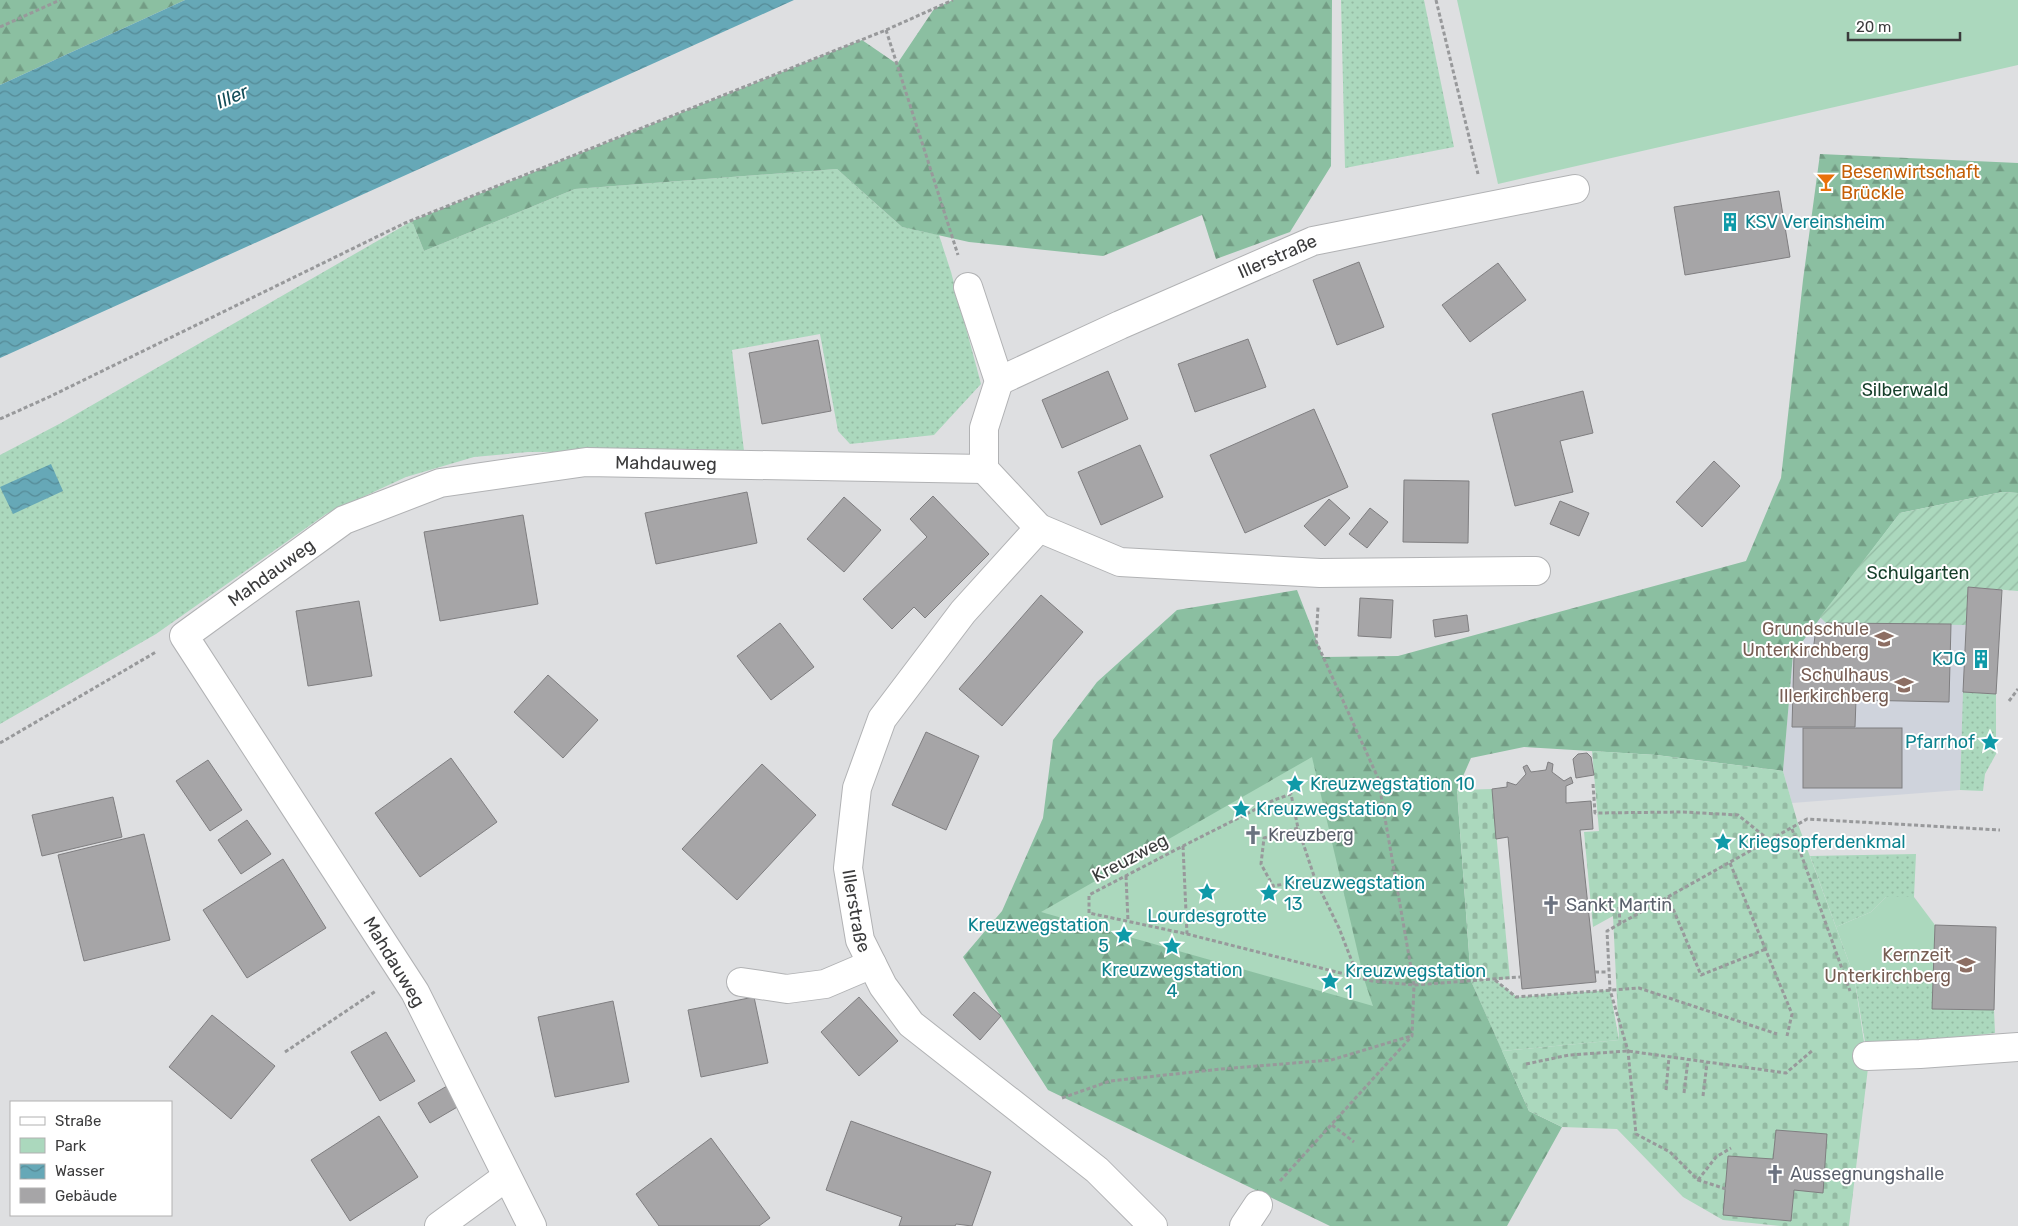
<svg xmlns="http://www.w3.org/2000/svg" width="2018" height="1226" viewBox="0 0 2018 1226" font-family="Rubik,sans-serif">
<style>
.built{fill:#cfd3dc}
.grass{fill:url(#grass-dots)}
.forest{fill:url(#forest-firs)}
.cemetery{fill:url(#cemetery-stones)}
.park{fill:#abd8bd}
.garden{fill:url(#garden-furrows)}
.water{fill:url(#water-waves)}
.building{fill:#a6a5a7;stroke:#7f7e80}
.lines{fill:none;stroke-linecap:round;stroke-linejoin:round}
.minor-casing{stroke:#b1b2b4;stroke-width:30}
.path{stroke:#98999b;stroke-width:3;stroke-dasharray:4 2.5;stroke-linecap:butt}
.minor{stroke:#fff;stroke-width:28}
.labels{text-anchor:middle;stroke-width:4;stroke-linejoin:round;paint-order:stroke}
.food-label{font-size:18px;fill:#c56008;stroke:#fff;text-anchor:start}
.culture-label{font-size:18px;fill:#0d838f;stroke:#fff;text-anchor:start}
.street-label{font-size:18px;fill:#3b3b3c;stroke:#fff}
.park-label{font-size:18px;fill:#153f2a;stroke:#fff}
.education-label{font-size:18px;fill:#785e54;stroke:#fff;text-anchor:end}
.worship-label{font-size:18px;fill:#5b616d;stroke:#fff;text-anchor:start}
.water-label{font-size:19px;font-style:italic;fill:#114c57;stroke:#fff}
</style>
<defs>
<pattern id="grass-dots" width="8" height="8" patternUnits="userSpaceOnUse" patternTransform="scale(1.25)"><rect width="8" height="8" fill="#abd8bd"/><path d="M2 2h.1M6 6h.1" fill="none" stroke="#94baa3" stroke-width="1.8" stroke-linecap="round"/></pattern>
<pattern id="forest-firs" width="22" height="20" patternUnits="userSpaceOnUse" patternTransform="scale(1.25)"><rect width="22" height="20" fill="#8bbfa1"/><path d="M5 1l3.5 6h-7zM16 11l3.5 6h-7z" fill="#739c84"/></pattern>
<pattern id="cemetery-stones" width="16" height="16" patternUnits="userSpaceOnUse" patternTransform="scale(1.25)"><rect width="16" height="16" fill="#abd8bd"/><path d="M2 7V4a2 2 0 0 1 4 0v3zM10 15v-3a2 2 0 0 1 4 0v3z" fill="#94baa3"/></pattern>
<pattern id="garden-furrows" width="10" height="10" patternUnits="userSpaceOnUse" patternTransform="scale(1.25)"><rect width="10" height="10" fill="#abd8bd"/><path d="M-1 1l2-2M0 10L10 0M9 11l2-2" fill="none" stroke="#94baa3"/></pattern>
<pattern id="water-waves" width="16" height="10" patternUnits="userSpaceOnUse" patternTransform="scale(1.25)"><rect width="16" height="10" fill="#66a8b7"/><path d="M0 5q4-4 8 0t8 0" fill="none" stroke="#558a96"/></pattern>
</defs>
<rect width="100%" height="100%" fill="#dedfe1"/>
<path class="built" d="M1900,513l68,74 -8,203 -168,13 -9,-32 10,-117z"/>
<g class="grass">
<path d="M1341,0h83l30,147 -109,21z"/>
<path d="M837,169l65,58 37,8 12,37 30,112 -47,51 -84,9 -12,-13 -18,-97 -88,16 12,101 -216,1 -54,5 -68,20 -80,37 -170,120 -156,90v-269l61,-32 351,-202 12,30 151,-62z"/>
<path d="M1963,692l33,2v60l-11,20 -2,17 -23,-1z"/>
<path d="M1916,854l-2,43h-28l-15,15 -35,15 -26,-71z"/>
<path d="M1854,976l79,5v28l61,1 1,23 -129,15z"/>
<path d="M1495,980l22,17 93,-7 9,50 -117,11 -31,-70z"/>
</g>
<g class="forest">
<path d="M0,0h185l-185,85z"/>
<path d="M953,0h379l-1,166 -41,66 -74,27 -14,-44 -99,41 -134,-14 -67,-15 -65,-58 -262,20 -151,62 -12,-30 450,-181 35,24 37,-55z"/>
<path d="M1820,154l198,9v330l-16,-1 -102,21 -107,141 -10,117 -127,-16 -132,-8 -53,11 -14,32 14,191 58,130 33,16 -55,99h-177l-282,-136 -85,-133 39,-46 41,-93 10,-78 44,-58 80,-72 120,-20 26,67 75,-1 348,-95 35,-83 22,-198z"/>
</g>
<g class="cemetery">
<path d="M1592,751l64,4 127,16 15,53 56,152 14,92 -19,158h-69l-57,-6 -40,-23 -66,-68 -55,-2 -33,-16 -27,-60 117,-11 -6,-124 -20,11 -9,-95 15,-1z"/>
<path d="M1492,789l18,190 -39,2 -14,-191z"/>
</g>
<g class="park">
<path d="M1457,0h561v65l-520,119z"/>
<path d="M1312,757l52,222 9,27 -332,-94z"/>
<path d="M1886,897h28l21,28 -2,56 -79,-5 -18,-49 35,-15z"/>
</g>
<path class="garden" d="M2002,492l16,1v98l-50,-4 -2,38 -140,-2 -6,-6 80,-104z"/>
<g class="water">
<path d="M185,0h609l-794,358v-273z"/>
<path d="M51,464l12,27 -50,23 -13,-27z"/>
</g>
<g class="building">
<path d="M1779,191l11,66 -105,18 -11,-68z"/>
<path d="M1359,262l25,65 -47,18 -24,-65z"/>
<path d="M1498,263l28,37 -56,42 -28,-37z"/>
<path d="M1248,339l18,48 -71,25 -17,-48z"/>
<path d="M818,340l13,71 -69,13 -13,-71z"/>
<path d="M1108,371l20,48 -66,29 -20,-48z"/>
<path d="M1583,391l10,42 -33,8 13,51 -58,14 -23,-92z"/>
<path d="M1314,409l34,78 -103,46 -35,-78z"/>
<path d="M1140,445l23,52 -62,28 -23,-53z"/>
<path d="M1714,461l26,25 -38,41 -26,-25z"/>
<path d="M1404,480l65,1 -1,62 -65,-1z"/>
<path d="M747,492l10,51 -101,21 -11,-51z"/>
<path d="M933,496l56,58 -64,64 -11,-11 -22,22 -29,-30 64,-62 -17,-18z"/>
<path d="M844,497l37,33 -37,42 -37,-33z"/>
<path d="M1329,499l21,19 -25,28 -21,-20z"/>
<path d="M1560,501l29,12 -10,23 -29,-12z"/>
<path d="M1370,508l18,14 -21,26 -18,-14z"/>
<path d="M523,515l15,89 -98,17 -16,-89z"/>
<path d="M1968,587l34,3 -6,104 -33,-2z"/>
<path d="M1041,595l42,37 -81,94 -43,-37z"/>
<path d="M1360,598l33,2 -2,38 -33,-2z"/>
<path d="M359,601l13,75 -64,10 -12,-75z"/>
<path d="M1467,615l2,16 -34,6 -2,-17z"/>
<path d="M780,623l34,44 -43,33 -34,-44z"/>
<path d="M1826,623l125,1 -2,78 -93,-2 -1,27h-63l2,-73 19,-3 2,-15z"/>
<path d="M548,675l50,45 -35,38 -49,-46z"/>
<rect x="1803" y="728" width="99" height="60"/>
<path d="M926,732l53,24 -33,74 -54,-25z"/>
<path d="M1587,753l4,4 3,18 -18,3 -3,-19 5,-5z"/>
<path d="M451,758l46,64 -77,55 -45,-64z"/>
<path d="M208,760l34,50 -32,21 -34,-50z"/>
<path d="M1548,762l5,2 -1,8 12,9 7,-4 2,6 -7,3v17l25,-2 2,28 -13,1 16,152 -74,7 -14,-152 -12,2 -4,-50 15,-2v-5l9,3 10,-11 -3,-7 4,-2 4,7 15,-2z"/>
<path d="M762,764l54,51 -79,85 -55,-51z"/>
<path d="M113,797l9,40 -80,19 -10,-41z"/>
<path d="M247,820l24,34 -30,20 -23,-34z"/>
<path d="M144,834l26,106 -86,21 -26,-106z"/>
<path d="M283,859l43,69 -79,50 -44,-68z"/>
<path d="M1935,925l61,2 -2,83 -62,-1z"/>
<path d="M974,992l27,24 -21,24 -27,-25z"/>
<path d="M754,997l14,66 -67,14 -13,-67z"/>
<path d="M859,997l39,44 -39,35 -38,-44z"/>
<path d="M613,1001l16,81 -74,15 -17,-80z"/>
<path d="M212,1015l63,51 -44,53 -62,-52z"/>
<path d="M386,1032l29,49 -35,20 -29,-49z"/>
<path d="M447,1086l12,20 -29,17 -12,-20z"/>
<path d="M379,1116l39,61 -68,44 -39,-61z"/>
<path d="M851,1121l140,51 -19,54 -16,-2 -1,2h-56l3,-9 -76,-27z"/>
<path d="M1776,1130l51,4 -4,59 -29,-3 -3,31 -68,-6 5,-59 45,3z"/>
<path d="M711,1138l59,80 -11,8h-100l-23,-32z"/>
</g>
<g class="lines">
<g class="minor-casing">
<g id="minor">
<path id="s1" d="M968,287l31,94 -15,47v41l55,59 -76,84 -81,107 -25,69 -9,80 12,72 23,46 28,38 186,146 56,56"/>
<path id="s2" d="M999,381l121,-56 193,-84 262,-52"/>
<path d="M1039,528l81,34 200,11 216,-2"/>
<path d="M741,982l46,7 38,-5 47,-20"/>
<path d="M1867,1056l53,-2 98,-7"/>
<path d="M439,1226l67,-49"/>
<path id="s3" d="M532,1226l-117,-234 -231,-356 160,-116 96,-37 146,-21 398,7"/>
<path d="M1244,1226l14,-21"/>
</g>
</g>
<g class="path">
<path d="M1436,0l42,174"/>
<path d="M0,27l60,-27"/>
<path d="M886,30l72,225"/>
<path d="M0,419l49,-22 356,-174 481,-193 67,-30"/>
<path d="M2009,701l9,-12"/>
<path d="M0,743l156,-91"/>
<path d="M1593,784l2,29 88,-1 55,3 31,25"/>
<path d="M1298,828l-34,10 -3,26 12,22 42,-7"/>
<path d="M1792,829l58,162"/>
<path d="M1183,846l4,88"/>
<path d="M1730,863l62,151 -5,22"/>
<path d="M1126,876l2,45"/>
<path d="M1668,897l33,78 65,-26"/>
<path d="M1619,907l1,17"/>
<path d="M1595,972h13"/>
<path d="M1358,977l-19,-49 -24,-49 -17,-51 -7,-34 -17,6 -91,46 -94,49v18l98,21 185,47 42,4 106,-8"/>
<path d="M1495,980l21,17 123,-9 138,46"/>
<path d="M285,1052l91,-61"/>
<path d="M1526,1064l43,-9 59,-4 158,22 27,-23"/>
<path d="M1666,1090l3,-33"/>
<path d="M1684,1093l4,-33"/>
<path d="M1703,1096l4,-33"/>
<path d="M1062,1098l48,-17 111,-12 110,-9 80,-24"/>
<path d="M1332,1125l22,17"/>
<path d="M1698,1180l18,-23 15,-9"/>
<path d="M1280,1181l132,-145 2,-51 -36,-207 -62,-137 2,-34"/>
<path d="M1726,1189l-28,-9 -28,-28 -34,-18 -8,-83 -18,-61 -3,-59 200,-112 193,11"/>
</g>
<use href="#minor" class="minor"/>
</g>
<defs>
<g id="bar-bare" transform="scale(1.5)"><path d="M-6-5H6L.8 .8V4.5H3.5V6h-7V4.5H-.8V.8Z" fill="#e8710a" stroke="#fff" stroke-width="2.5" paint-order="stroke"/></g>
<g id="building-bare" transform="scale(1.5)"><path d="M-4-6H4V6H1V3H-1V6H-4ZM-2.5-4.3h1.7v1.8h-1.7ZM.8-4.3h1.7v1.8H.8ZM-2.5-1h1.7V.8h-1.7ZM.8-1h1.7V.8H.8Z" fill="#0f9aa8" stroke="#fff" stroke-width="2.5" paint-order="stroke"/></g>
<g id="school-bare" transform="scale(1.5)"><path d="M0-5L7-2L0 1L-7-2ZM-4 1L0 2.5L4 1V4Q0 6-4 4Z" fill="#8d6e63" stroke="#fff" stroke-width="2.5" paint-order="stroke"/></g>
<g id="sight-bare" transform="scale(1.5)"><path d="M0-6L1.8-2.2L6-1.7L2.9 1.2L3.7 5.4L0 3.3L-3.7 5.4L-2.9 1.2L-6-1.7L-1.8-2.2Z" fill="#0f9aa8" stroke="#fff" stroke-width="2.5" paint-order="stroke"/></g>
<g id="church-bare" transform="scale(1.5)"><path d="M-1.2-6h2.4v3.5h3.3v2.4h-3.3V6h-2.4V-.1h-3.3v-2.4h3.3Z" fill="#6b7280" stroke="#fff" stroke-width="2.5" paint-order="stroke"/></g>
</defs>
<g fill-rule="evenodd">
<use href="#bar-bare" x="1826" y="182"/>
<use href="#building-bare" x="1730" y="222"/>
<use href="#school-bare" x="1884" y="639"/>
<use href="#building-bare" x="1981" y="659"/>
<use href="#school-bare" x="1904" y="685"/>
<use href="#sight-bare" x="1990" y="742"/>
<use href="#sight-bare" x="1295" y="784"/>
<use href="#sight-bare" x="1241" y="809"/>
<use href="#church-bare" x="1253" y="835"/>
<use href="#sight-bare" x="1723" y="842"/>
<use href="#sight-bare" x="1207" y="892"/>
<use href="#sight-bare" x="1269" y="893"/>
<use href="#church-bare" x="1551" y="905"/>
<use href="#sight-bare" x="1124" y="935"/>
<use href="#sight-bare" x="1172" y="946"/>
<use href="#school-bare" x="1966" y="965"/>
<use href="#sight-bare" x="1330" y="981"/>
<use href="#church-bare" x="1775" y="1174"/>
</g>
<g class="labels">
<g class="food-label">
<text x="1841" y="178">Besenwirtschaft<tspan x="1841" dy="21">Brückle</tspan></text>
</g>
<g class="culture-label">
<text x="1745" y="228">KSV Vereinsheim</text>
<text x="1966" y="665" text-anchor="end">KJG</text>
<text x="1975" y="748" text-anchor="end">Pfarrhof</text>
<text x="1310" y="790">Kreuzwegstation 10</text>
<text x="1256" y="815">Kreuzwegstation 9</text>
<text x="1738" y="848">Kriegsopferdenkmal</text>
<text x="1284" y="889">Kreuzwegstation<tspan x="1284" dy="21">13</tspan></text>
<text x="1207" y="922" text-anchor="middle">Lourdesgrotte</text>
<text x="1109" y="931" text-anchor="end">Kreuzwegstation<tspan x="1109" dy="21">5</tspan></text>
<text x="1172" y="976" text-anchor="middle">Kreuzwegstation<tspan x="1172" dy="21">4</tspan></text>
<text x="1345" y="977">Kreuzwegstation<tspan x="1345" dy="21">1</tspan></text>
</g>
<g class="street-label">
<text dy="6" stroke="none"><textPath href="#s2" startOffset="305">Illerstraße</textPath></text>
<text dy="6" stroke="none"><textPath href="#s3" startOffset="1214">Mahdauweg</textPath></text>
<text dy="6" stroke="none"><textPath href="#s3" startOffset="794">Mahdauweg</textPath></text>
<text transform="translate(1130 858) rotate(-28)" y="6">Kreuzweg</text>
<text dy="6" stroke="none"><textPath href="#s1" startOffset="715">Illerstraße</textPath></text>
<text transform="translate(394 962) rotate(59)" y="6">Mahdauweg</text>
</g>
<g class="park-label">
<text x="1905" y="396">Silberwald</text>
<text x="1918" y="579">Schulgarten</text>
</g>
<g class="education-label">
<text x="1869" y="635">Grundschule<tspan x="1869" dy="21">Unterkirchberg</tspan></text>
<text x="1889" y="681">Schulhaus<tspan x="1889" dy="21">Illerkirchberg</tspan></text>
<text x="1951" y="961">Kernzeit<tspan x="1951" dy="21">Unterkirchberg</tspan></text>
</g>
<g class="worship-label">
<text x="1268" y="841">Kreuzberg</text>
<text x="1566" y="911">Sankt Martin</text>
<text x="1790" y="1180">Aussegnungshalle</text>
</g>
<g class="water-label">
<text transform="translate(232 96) rotate(-23)" y="7">Iller</text>
</g>
</g>
<rect x="10" y="1101" width="162" height="115" fill="#ffffff" stroke="#b1b1b1"/>
<rect x="20" y="1117" width="25" height="8" fill="#ffffff" stroke="#b1b1b1"/>
<text x="55" y="1126" font-size="15" fill="#3b3b3c">Straße</text>
<rect x="20" y="1138" width="25" height="15" fill="#abd8bd" stroke="#b1b1b1"/>
<text x="55" y="1151" font-size="15" fill="#3b3b3c">Park</text>
<rect x="20" y="1164" width="25" height="15" fill="url(#water-waves)" stroke="#b1b1b1"/>
<text x="55" y="1176" font-size="15" fill="#3b3b3c">Wasser</text>
<rect x="20" y="1188" width="25" height="15" fill="#a6a5a7" stroke="#b1b1b1"/>
<text x="55" y="1201" font-size="15" fill="#3b3b3c">Gebäude</text>
<path d="M1848 32v8h112v-8" fill="none" stroke="#3b3b3c" stroke-width="2.5"/>
<text x="1856" y="32" font-size="15" fill="#3b3b3c" stroke="#ffffff" stroke-width="4" paint-order="stroke">20 m</text>
</svg>
